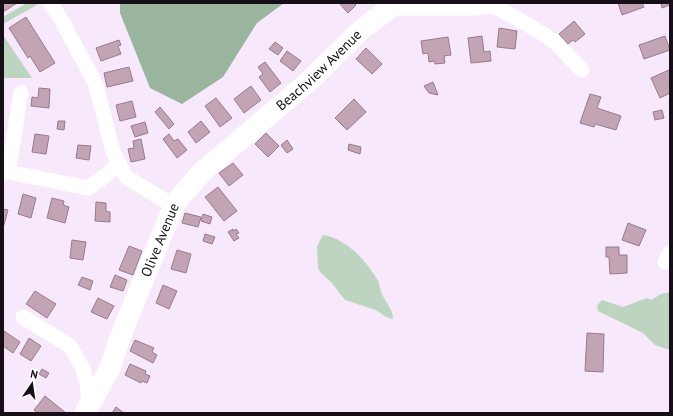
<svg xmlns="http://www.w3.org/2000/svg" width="673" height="416" viewBox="0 0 673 416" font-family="'PT Sans',sans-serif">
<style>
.green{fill:#bdd4c0}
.forest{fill:#9ab59e}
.building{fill:#c3a4b5;stroke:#967c8b}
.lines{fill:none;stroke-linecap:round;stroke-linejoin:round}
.street{stroke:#fff;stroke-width:15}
.secondary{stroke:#fff;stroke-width:21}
.labels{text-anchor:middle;stroke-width:4;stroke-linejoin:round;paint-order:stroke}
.street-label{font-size:14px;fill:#160f18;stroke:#fff}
</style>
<rect width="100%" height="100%" fill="#f8e8fc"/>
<g class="green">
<path d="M27,3h9l1,2 -34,19v-7z"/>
<path d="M3,35l29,43h-29z"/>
<path d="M323,235c22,3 43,25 54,44 3,5 3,12 6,17 4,9 10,13 10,23l-7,-2 -10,-7 -31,-10 -14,-18 -11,-10 -2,-5 -1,-20 3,-7z"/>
<path d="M670,292v58l-15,-5 -12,-12 -45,-22 -1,-5 5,-6 21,7 24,-9 4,2 10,-6z"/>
</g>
<path class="forest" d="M120,3h164l-27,20 -34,54 -41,27 -32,-16 -30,-75z"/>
<g class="building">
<path d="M3,3h14l-14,9z"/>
<path d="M339,3h15l2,2 -8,8z"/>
<path d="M618,3h24l2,4 -22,8z"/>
<path d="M661,3h9v2l-8,3z"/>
<path d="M26,17l29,46 -15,9 -10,-16 -2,2 -19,-30z"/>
<path d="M574,21l11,13 -10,8 -2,-2 -5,4 -9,-10z"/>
<path d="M499,28l18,3 -2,18 -18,-2z"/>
<path d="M482,36l2,16 6,-1 1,10 -20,2 -3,-25z"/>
<path d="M665,36l5,14 -26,9 -5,-14z"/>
<path d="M448,37l3,18 -7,1 1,7 -10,1 -1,-3 -5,1 -1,-9 -5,1 -2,-13z"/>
<path d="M119,40l2,5 -3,1 3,8 -20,7 -5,-13z"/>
<path d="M275,42l8,6 -5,7 -9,-6z"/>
<path d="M366,48l16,16 -10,10 -16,-15z"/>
<path d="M287,51l14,10 -8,10 -13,-10z"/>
<path d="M265,62l16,21 -11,9 -11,-15 4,-3 -5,-7z"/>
<path d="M129,67l4,14 -26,6 -3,-14z"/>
<path d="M669,70l1,3v20l-10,5 -9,-20z"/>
<path d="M433,82l5,13 -9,-2 -5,-7z"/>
<path d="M251,86l10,14 -17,13 -10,-14z"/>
<path d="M39,88l11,1 -1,19 -18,-2 1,-9 6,1z"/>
<path d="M590,94l11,3 -4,11 24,8 -5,14 -21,-6 -1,3 -14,-4z"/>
<path d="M216,98l16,20 -12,9 -15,-21z"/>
<path d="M354,99l12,13 -19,18 -12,-12z"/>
<path d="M132,101l4,16 -16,4 -4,-16z"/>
<path d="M160,107l14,17 -5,5 -14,-17z"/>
<path d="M662,110l2,8 -9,2 -2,-8z"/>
<path d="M58,121h7l-1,9 -7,-1z"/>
<path d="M201,121l9,11 -14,11 -8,-11z"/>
<path d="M145,122l3,11 -13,4 -4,-11z"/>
<path d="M266,133l13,13 -11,11 -13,-13z"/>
<path d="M35,134l14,2 -3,18 -14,-2z"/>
<path d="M169,134l5,7 4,-2 9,11 -10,8 -14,-19z"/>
<path d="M141,139l4,20 -14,3 -3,-13 6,-1 -1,-7z"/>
<path d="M287,140l6,9 -6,4 -6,-8z"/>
<path d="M349,144l12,3 -1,7 -12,-4z"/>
<path d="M78,145l13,1 -2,14 -13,-2z"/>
<path d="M233,163l10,12 -14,11 -10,-13z"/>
<path d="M218,187l19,24 -13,10 -19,-24z"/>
<path d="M23,194l13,4 -5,20 -13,-4z"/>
<path d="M52,198l12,3 -1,4 6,2 -4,16 -18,-5z"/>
<path d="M96,202l10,1v8l4,1v10l-15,-1z"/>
<path d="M3,209l5,1 -5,18z"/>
<path d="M185,213l16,4 -3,10 -16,-4z"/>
<path d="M203,214l9,3 -2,7 -9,-3z"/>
<path d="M628,223l18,7 -7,16 -17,-6z"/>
<path d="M233,229l1,2 2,-2 3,4 -3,1 3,4 -5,3 -6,-9z"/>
<path d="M205,234l10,3 -3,7 -9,-3z"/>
<path d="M72,240l14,2 -3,18 -13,-2z"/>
<path d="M129,246l13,5 -9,24 -14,-5z"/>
<path d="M606,247h13v8h8v18l-17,1 -1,-17h-3z"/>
<path d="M177,250l14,4 -5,19 -15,-4z"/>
<path d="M115,275l12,5 -4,11 -13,-4z"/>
<path d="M82,277l11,4 -3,9 -12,-5z"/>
<path d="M163,285l14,6 -8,18 -13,-6z"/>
<path d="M35,291l21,13 -9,14 -21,-14z"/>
<path d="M98,298l16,8 -7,13 -16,-7z"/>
<path d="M4,331l16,11 -7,11 -10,-7z"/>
<path d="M587,333l17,1 -1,38 -18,-1z"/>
<path d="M29,338l12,8 -10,15 -11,-7z"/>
<path d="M135,340l19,8 -2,4 5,3 -4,8 -23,-12z"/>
<path d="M130,364l16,7 -1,3 5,2 -3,7 -5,-2 -1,2 -16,-8z"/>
<path d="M42,369l7,4 -3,5 -7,-4z"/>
<path d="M45,396l21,17h-28l-4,-3z"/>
<path d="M116,407l8,6h-12z"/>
</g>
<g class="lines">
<g class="street">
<path d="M50,3l11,16 35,66 17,67 13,25 48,29"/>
<path d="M489,3l46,26 19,12 28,29"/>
<path d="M3,171l85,17 16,-11 15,-14"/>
<path d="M8,172l13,-79"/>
<path d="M665,262l5,-9"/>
<path d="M23,317l47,29 13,23 4,15 2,22"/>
</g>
<path class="secondary" id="s1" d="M85,413l25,-45 12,-36 53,-129 27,-31 106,-90 53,-52 33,-25h80l19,-2"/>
</g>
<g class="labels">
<g class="street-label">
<text dy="5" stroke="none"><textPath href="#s1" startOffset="425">Beachview Avenue</textPath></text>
<text dy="5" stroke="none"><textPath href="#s1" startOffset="189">Olive Avenue</textPath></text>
</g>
</g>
<rect width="673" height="416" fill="none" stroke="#160f18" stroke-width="8"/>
<g transform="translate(32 384) rotate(13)" stroke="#ffffff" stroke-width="3" paint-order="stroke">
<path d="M0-3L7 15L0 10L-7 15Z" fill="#160f18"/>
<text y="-6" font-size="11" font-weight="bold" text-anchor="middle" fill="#160f18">N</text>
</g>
</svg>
